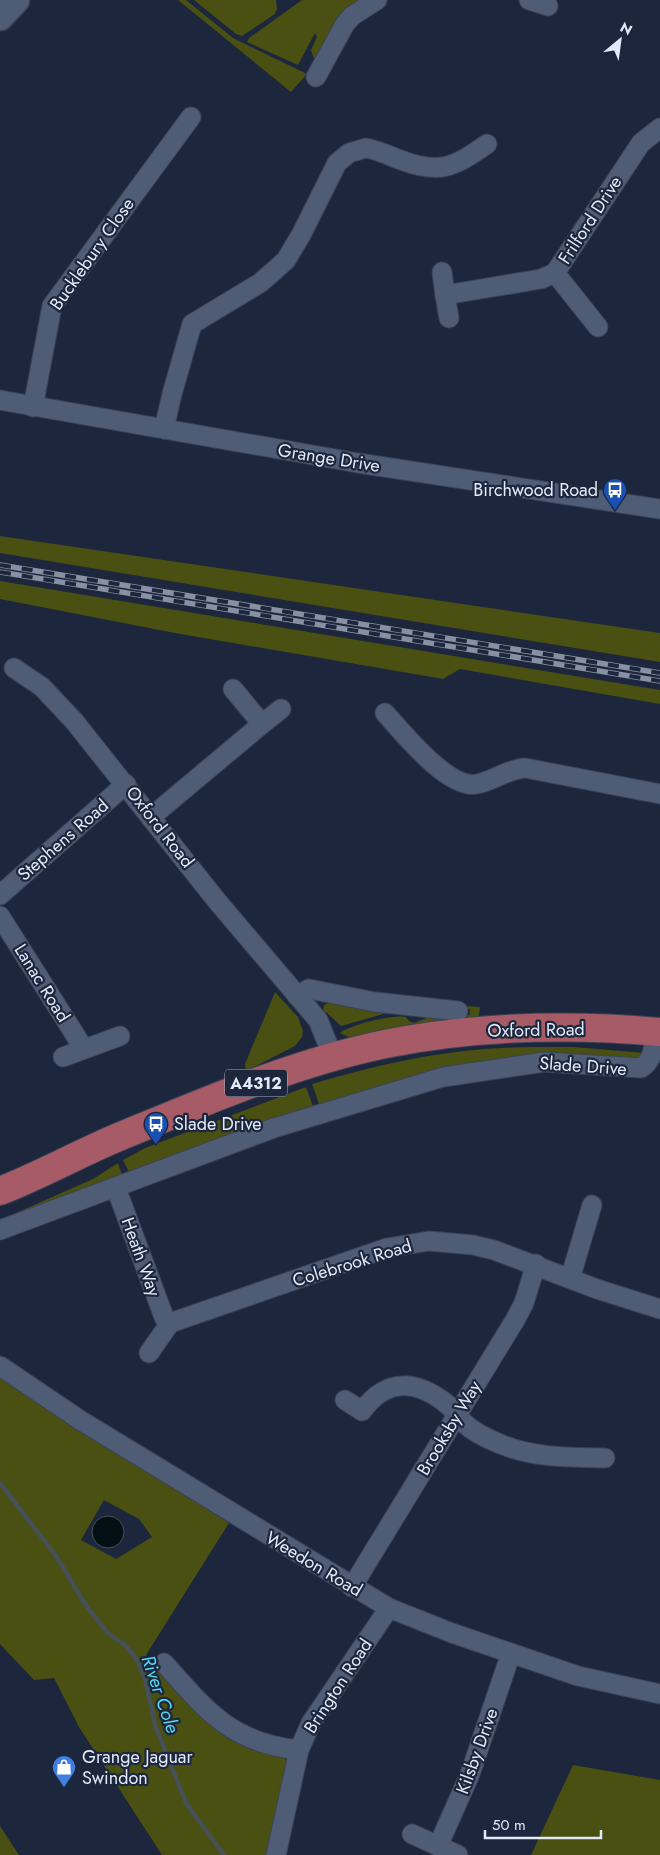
<svg xmlns="http://www.w3.org/2000/svg" width="660" height="1855" viewBox="0 0 660 1855" font-family="Jost,sans-serif">
<style>
.green{fill:#495011;fill-rule:evenodd}
.water{fill:#020f13;stroke:#455058}
.lines{fill:none;stroke-linecap:round;stroke-linejoin:round}
.stream{stroke:#455058;stroke-width:4.5}
.minor-casing{stroke:#3b4356;stroke-width:21}
.secondary-casing{stroke:#3b4356;stroke-width:29}
.primary-casing{stroke:#3b4356;stroke-width:30}
.minor{stroke:#4f5c75;stroke-width:19}
.secondary{stroke:#4f5c75;stroke-width:26}
.primary{stroke:#a75b67;stroke-width:28}
.rail-casing{stroke:#8891a3;stroke-width:5.5}
.rail{stroke:#1c263c;stroke-width:4;stroke-dasharray:11;stroke-linecap:butt}
.labels{text-anchor:middle;stroke-width:4.5;stroke-linejoin:round;paint-order:stroke}
.shield{fill:#1c263c;stroke:#a7aec0;stroke-width:1}
.shield-label{font-size:16px;font-weight:bold;fill:#e2e9f8}
.street-label{font-size:18px;fill:#e2e9f8;stroke:#1c263c}
.poi-label{font-size:18px;fill:#e2e9f8;stroke:#1c263c;text-anchor:start}
.water-label{font-size:19px;font-style:italic;fill:#56d5f1;stroke:#1c263c}
</style>
<rect width="100%" height="100%" fill="#1c263c"/>
<g class="green">
<path d="M178,0h8l47,38 74,36 -16,18z"/>
<path d="M194,0h82l1,9 -2,5 -33,22 -6,-2z"/>
<path d="M302,0h64l-50,59h-2l-3,-9 6,-13 -2,-4 -17,32 -51,-23 2,-4z"/>
<path d="M0,536l660,97v29l-660,-109z"/>
<path d="M0,581l660,109v14l-200,-35 -17,10 -268,-46 -175,-34z"/>
<path d="M275,992l23,25 5,14 -1,6 -7,9 -49,25 -1,-7z"/>
<path d="M333,1001l54,12 -46,13 -15,-14 -3,2 1,-9z"/>
<path d="M466,1006l14,1 -1,8 -5,4 -121,20 -13,-6c9,-8 54,-19 66,-16l3,4 5,2 15,-6 37,-1 4,-2v-5l-5,-1z"/>
<path d="M530,1047h43l73,6 -6,9 -64,-6 -256,51 -8,-23c75,-22 139,-36 218,-37z"/>
<path d="M306,1087l8,22 -184,65 -7,-14 22,-12z"/>
<path d="M118,1163l5,15 -123,42 93,-41z"/>
<path d="M0,1376l28,20 201,127 -83,132 40,39 97,60 7,15 -23,86h-105l-83,-128 -25,-49 -20,2 -34,-36zM104,1500l35,19 13,18 -36,22 -35,-19z"/>
<path d="M573,1765l87,15v75h-129z"/>
<path d="M0,1826l19,29h-19z"/>
</g>
<circle class="water" cx="108" cy="1532" r="16"/>
<g class="lines">
<path class="stream" d="M0,1483l56,73 31,51 20,25 19,14 10,12 9,21 10,46 31,78 38,52"/>
<g class="minor-casing">
<g id="minor">
<path d="M529,0l19,6"/>
<path d="M316,77l29,-53 7,-8 25,-16"/>
<path d="M442,272l3,23"/>
<path d="M555,273l43,54"/>
<path d="M449,318l-4,-23 96,-16 14,-6 86,-130 19,-15"/>
<path d="M0,400l358,63 302,46"/>
<path d="M33,407l19,-101 139,-189"/>
<path d="M164,429l8,-35 20,-70 68,-41 15,-13 11,-10 15,-25 36,-72 12,-10 17,-5c11,2 22,7 32,11 41,16 55,9 89,-15"/>
<path d="M14,668l28,19 32,34 143,180 101,119 15,37"/>
<path d="M385,713c18,20 64,77 92,71 17,-3 30,-15 48,-16l135,26"/>
<path d="M262,724l19,-15"/>
<path d="M151,817l111,-93 -29,-35"/>
<path d="M0,895l126,-111"/>
<path d="M0,916l84,133"/>
<path d="M297,996l12,-7 66,13 83,9"/>
<path d="M63,1057l57,-21"/>
<path d="M116,1188l48,129 6,6"/>
<path d="M0,1230l274,-102 169,-51 101,-15 97,6c13,-8 13,-23 14,-37"/>
<path d="M570,1279l22,-74"/>
<path d="M149,1353l21,-30 217,-75 42,-7 44,4 21,5 103,39 63,20"/>
<path d="M0,1366l80,54 309,188 63,25 126,43 82,18"/>
<path d="M345,1400l17,11c25,-34 55,-31 86,-6 6,5 9,12 15,17 10,10 27,18 40,23 32,13 68,12 102,13"/>
<path d="M352,1587l163,-267 9,-17 12,-39"/>
<path d="M164,1663c43,48 67,80 135,87"/>
<path d="M412,1834l46,21"/>
<path d="M438,1846l32,-72 41,-121"/>
<path d="M276,1855l23,-105 12,-27 78,-115"/>
</g>
</g>
<g class="secondary-casing">
<path id="secondary" d="M0,17l16,-17"/>
</g>
<g class="primary-casing">
<path id="primary" d="M0,1191c41,-16 80,-38 121,-55 85,-35 173,-73 264,-92 90,-18 184,-20 275,-12"/>
</g>
<use href="#minor" class="minor"/>
<use href="#secondary" class="secondary"/>
<use href="#primary" class="primary"/>
<g class="rail-casing">
<g id="rail">
<path d="M0,565l660,108"/>
<path d="M0,572l660,109"/>
</g>
</g>
<use href="#rail" class="rail"/>
</g>
<defs>
<g id="bus-pin" transform="scale(1.25)"><path d="M0 17L-7.5 6A9.5 9.5 0 1 1 7.5 6Z" fill="#1a4fb4" stroke="#1c263c"/><path d="M-5-6H5V4H4V6H2V4H-2V6H-4V4H-5ZM-3.5-4V0h7V-4ZM-3.5 1.2v1.5H-2V1.2ZM2 1.2v1.5H3.5V1.2Z" fill="#fff"/></g>
<g id="shop-pin" transform="scale(1.25)"><path d="M0 17L-7.5 6A9.5 9.5 0 1 1 7.5 6Z" fill="#3f7fe0" stroke="#1c263c"/><path d="M-5-2.5h2.3a2.7 3.5 0 0 1 5.4 0H5L5.5 6h-11ZM-1.5-2.5h3a1.5 2.3 0 0 0-3 0Z" fill="#fff"/></g>
</defs>
<g fill-rule="evenodd">
<use href="#bus-pin" x="615" y="490"/>
<use href="#bus-pin" x="156" y="1124"/>
<use href="#shop-pin" x="64" y="1767"/>
</g>
<g class="labels">
<rect class="shield" x="225" y="1069.5" width="62" height="27" rx="4"/>
<g class="shield-label">
<text x="256" y="1089">A4312</text>
</g>
<g class="street-label">
<text transform="translate(590 220) rotate(-57)" y="6">Frilford Drive</text>
<text transform="translate(92 254) rotate(-55)" y="6">Bucklebury Close</text>
<text transform="translate(329 458) rotate(9)" y="6">Grange Drive</text>
<text transform="translate(160 827) rotate(52)" y="6">Oxford Road</text>
<text transform="translate(63 840) rotate(-41)" y="6">Stephens Road</text>
<text transform="translate(42 983) rotate(58)" y="6">Lanac Road</text>
<text transform="translate(536 1030) rotate(-1)" y="6">Oxford Road</text>
<text transform="translate(583 1066) rotate(4)" y="6">Slade Drive</text>
<text transform="translate(141 1257) rotate(70)" y="6">Heath Way</text>
<text transform="translate(352 1263) rotate(-17)" y="6">Colebrook Road</text>
<text transform="translate(449 1428) rotate(-59)" y="6">Brooksby Way</text>
<text transform="translate(314 1564) rotate(31)" y="6">Weedon Road</text>
<text transform="translate(338 1686) rotate(-57)" y="6">Brington Road</text>
<text transform="translate(477 1751) rotate(-70)" y="6">Kilsby Drive</text>
</g>
<g class="poi-label">
<text x="598" y="496" text-anchor="end">Birchwood Road</text>
<text x="174" y="1130">Slade Drive</text>
<text x="82" y="1763">Grange Jaguar<tspan x="82" dy="21">Swindon</tspan></text>
</g>
<g class="water-label">
<text transform="translate(161 1694) rotate(71)" y="7">River Cole</text>
</g>
</g>
<g transform="translate(620 40) rotate(29)" stroke="#1c263c" stroke-width="4" paint-order="stroke">
<path d="M0-4L9 19L0 12L-9 19Z" fill="#e2e9f8"/>
<text y="-8" font-size="14" font-weight="bold" text-anchor="middle" fill="#e2e9f8">N</text>
</g>
<path d="M485 1830v8h116v-8" fill="none" stroke="#e2e9f8" stroke-width="2.5"/>
<text x="492" y="1830" font-size="15" fill="#e2e9f8" stroke="#1c263c" stroke-width="4" paint-order="stroke">50 m</text>
</svg>
